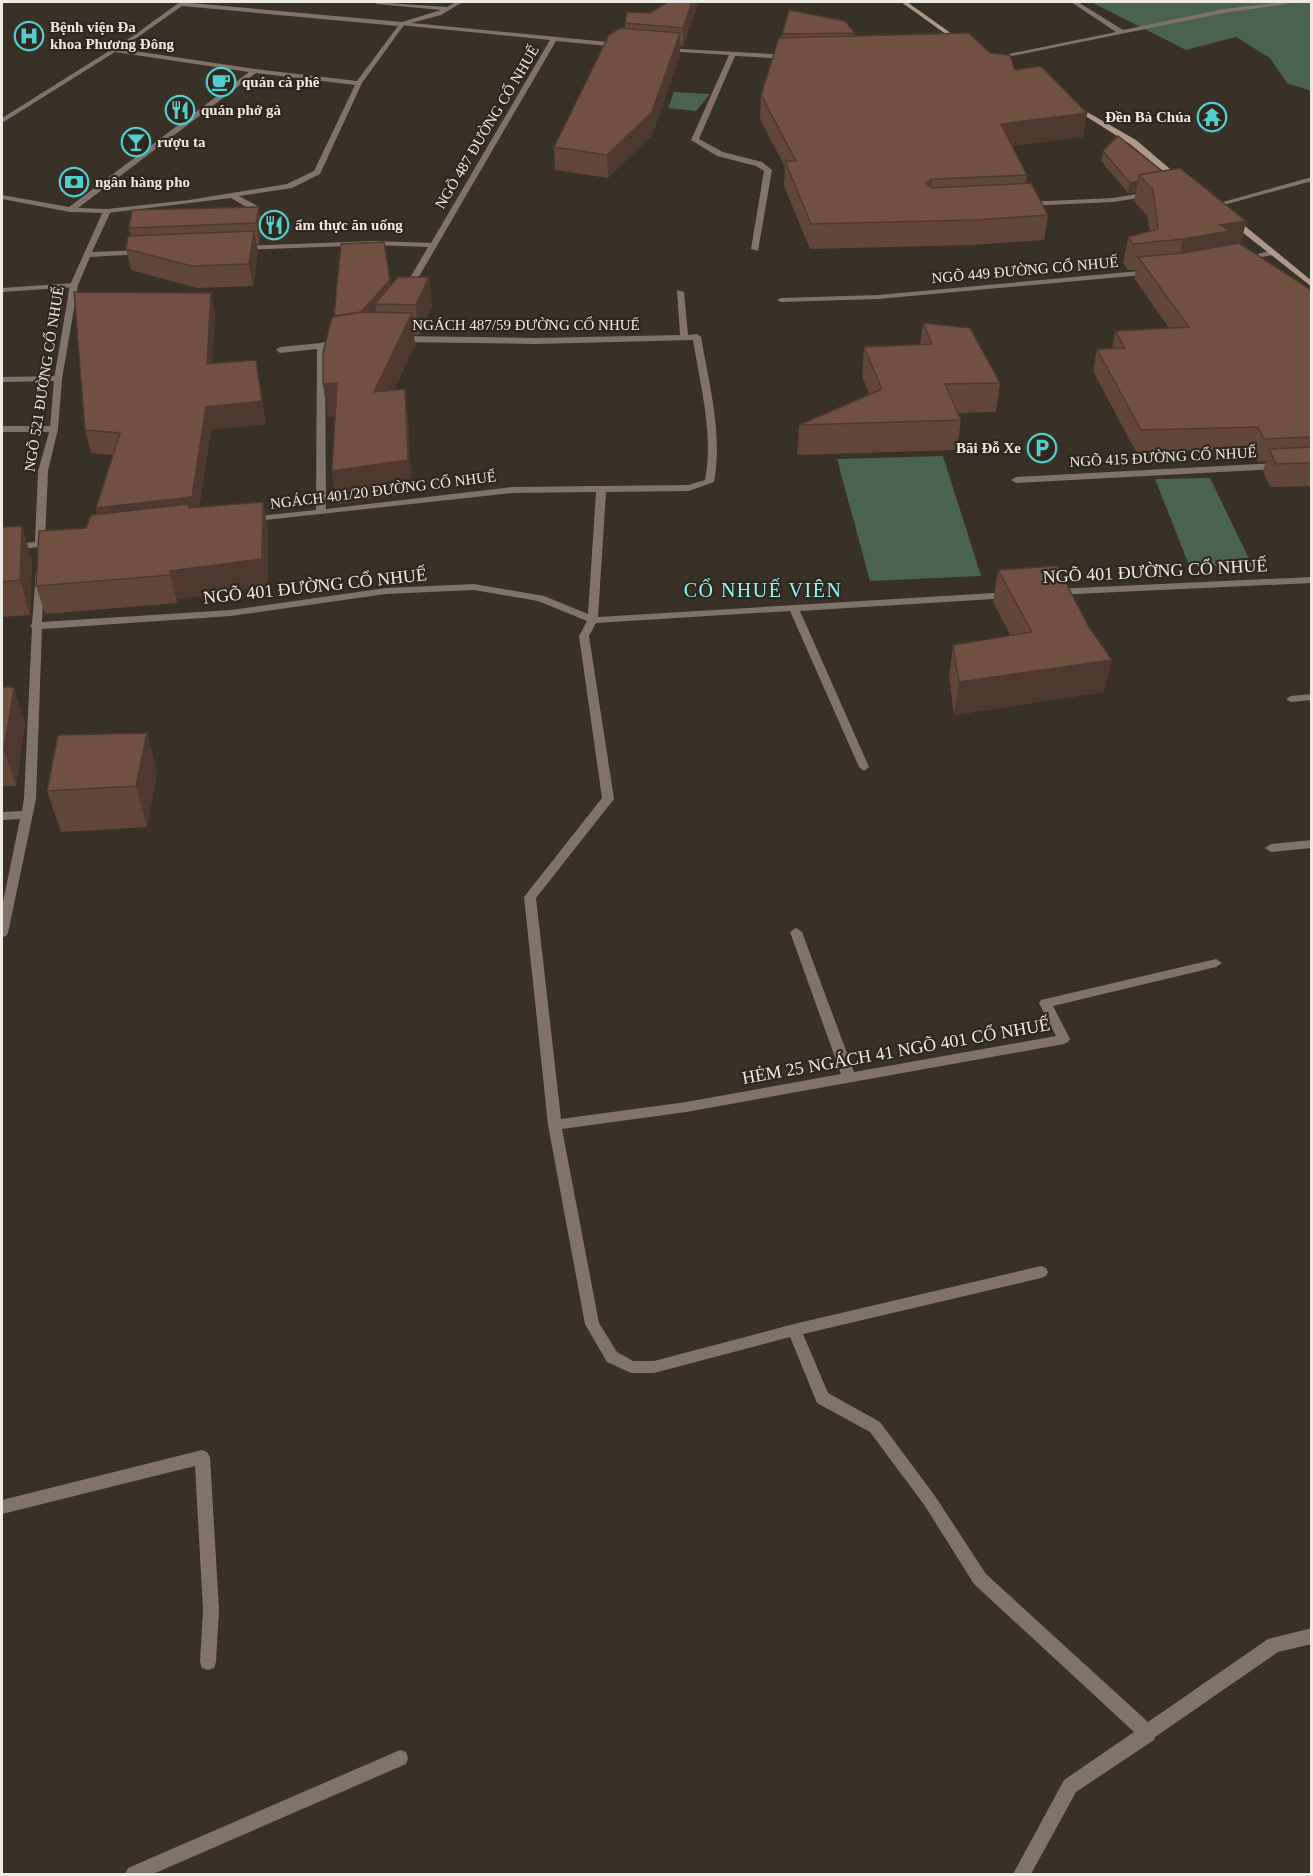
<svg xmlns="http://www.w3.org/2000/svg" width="1313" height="1876" viewBox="0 0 1313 1876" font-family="Georgia,serif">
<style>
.green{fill:#4a634e}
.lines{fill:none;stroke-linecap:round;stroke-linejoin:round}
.service{fill:#81736a;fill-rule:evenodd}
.minor{fill:#81736a;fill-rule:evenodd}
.secondary{fill:#ad9889;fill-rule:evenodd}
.wall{fill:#614539}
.shaded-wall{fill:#4f382e}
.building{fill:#715042;stroke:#4f382e;stroke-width:1.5}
.labels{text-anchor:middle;stroke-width:4.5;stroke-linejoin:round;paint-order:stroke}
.far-poi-label{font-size:15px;font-weight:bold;fill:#f0eae4;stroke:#2f261d;text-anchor:start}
.far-street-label{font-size:15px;fill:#f0eae4;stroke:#2f261d}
.street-label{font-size:18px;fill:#f0eae4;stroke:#2f261d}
.neighbourhood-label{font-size:20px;letter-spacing:1.5px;fill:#8df9fa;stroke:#2f261d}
</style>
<rect width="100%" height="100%" fill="#393026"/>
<g class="green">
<path d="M1091,2h220v89l-24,-8 -17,-25 -34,-21 -50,13z"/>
<path d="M674,92l36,2 -14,17 -28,-3z"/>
<path d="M943,456l38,120 -111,5 -33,-122z"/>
<path d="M1210,478l43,89 -64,-2 -34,-86z"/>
</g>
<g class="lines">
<g class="service">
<path d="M1071,2h7l45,28 101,-21 61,-7h14l-75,11 -232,47v-2l2,-1 122,-25z"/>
<path d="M402,22l216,21 3,2 -3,2 -62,-6 -146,251 -7,-2 25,-43 -53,-2 -136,5v-4h3l133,-5 56,2 119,-203 -150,-15v-2z"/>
<path d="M663,48l126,7 3,2 -3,2 -54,-3 -36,83 24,13 39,10 10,8 -14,81 -7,-2 13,-78 -8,-5 -39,-10 -26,-16 38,-85 -64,-4 -2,-1z"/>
<path d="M1149,192l4,2 -1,2 -39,6 -87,4 -4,-2 4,-2 87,-4z"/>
<path d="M104,209l7,2 -19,41 52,-2 4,2 -4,2 -54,3 -12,28 -16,94 -4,50 -10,42 -3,70 9,-1 5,3 -2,2 -55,6v-6l33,-3 3,-71 12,-42 4,-50 16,-94z"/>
<path d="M1270,251l4,2 -1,2 -28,5 -4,-2z"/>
<path d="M1151,270l4,2 -1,2 -276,25 -97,3 -4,-2 4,-2 97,-3z"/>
<path d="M677,290l7,2 4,43 9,-1 4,3c8,47 22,97 13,145l-25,9 -83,1 -8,125 412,-25 5,3 -5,3 -210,13 69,156 -5,4 -5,-4 -69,-156 -194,12 -7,13 25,163 -78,99 25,221 125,-17 155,-28 -51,-142 6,-4 6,4 52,140 202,-36 -17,-33 2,-3 175,-41 6,4 -6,4 -163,39 17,33 -2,3 -4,2 -378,68 -124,17 37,194 18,29 16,9h21l140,-37 247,-58 5,2 2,4 -2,4 -5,2 -238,56 25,59 52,29 55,74 51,78 162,148 120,-83 44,-11v16l-34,8 -123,85 -1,3 -78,52 -45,82h-18l51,-94 70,-48 -160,-148 -49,-78 -55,-74 -53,-29 -27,-66 -136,36h-23l-24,-11 -22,-38 -37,-199 -24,-228 78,-99 -23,-162 8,-15 -49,-20 -64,-11 -88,4 -155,22 -189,13 -6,170 -28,134 -2,3 -4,1v-30l18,-88 -18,1v-8l20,-1 2,-12 8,-171 -2,-2 2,-2 4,-52 3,-1 5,3 -2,48 189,-12 155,-22 88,-4 70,12 44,18 8,-122 -84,1 -265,29v-4l3,-1 66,-7 1,-161 -37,4 -4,-3 4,-3 41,-4 20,-5 4,3 -20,6 1,162 186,-22 176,-2 17,-5c9,-46 -5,-95 -12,-140l-157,4 -138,-2 -4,-3 4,-3 138,2 144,-3z"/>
<path d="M1312,461v6l-296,16 -5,-3 5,-3z"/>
<path d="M1312,577v6l-258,12 -5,-3 5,-3z"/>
<path d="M1312,694v6l-21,2 -5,-3 5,-3z"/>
<path d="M1312,840v8l-41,4 -6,-4 6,-4z"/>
<path d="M202,1450l5,2 3,5 9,153 -3,52 -2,6 -6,2 -6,-2 -2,-6 3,-52 -8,-144 -193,48v-14z"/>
<path d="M400,1750l6,2 2,6 -2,6 -253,110h-28l3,-6z"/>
</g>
<g class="minor">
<path d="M180,2l222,20 39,-12 -64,-6 -3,-2 73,5 9,-5h7l-22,13 -37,10 -42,58 -42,91 -28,14 -53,8 20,11v4h-6l-22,-13 -124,15 -37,-1 -68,-13v-4l67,12 180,-135 -134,-20 -113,71v-5l131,-82zM182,6l216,20 -41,55 -102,-12 -134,-20zM256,73l99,12 -41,86 -27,13 -98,16 -82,9 -29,-1z"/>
<path d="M1312,177v4l-96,26 -4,-2z"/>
<path d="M74,283h3v4l-75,5v-4z"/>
<path d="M58,376l3,1v4l-59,1v-5z"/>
<path d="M2,426h52l4,3 -4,3h-52z"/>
</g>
<g class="secondary">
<path d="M901,2h6l55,39 -5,1z"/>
<path d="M1071,105h4l61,35 47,40 -7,2 -46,-38 -59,-37z"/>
<path d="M1228,217h6l78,64v6l-84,-66z"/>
</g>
</g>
<g class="wall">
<path d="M668,2h31l-16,44h-3v9l-28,80 -44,43 -53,-8 -1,-23 71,-118v-6l25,-10z"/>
<path d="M855,33l-1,3 136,17 25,17 72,43 -4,24 -71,9 15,29 -1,9 22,31 -4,25 -73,5 -161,4 -26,-63 1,-19 -25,-48 1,-24 20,-57 1,-4z"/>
<path d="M1103,151l59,20 84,50 -5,23 70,46v196l-41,1 -7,-15 3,-11 -8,1 -6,-13 -116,3 -43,-81 4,-22h15l3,-18 54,-3 -35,-50 2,-8h-8l-5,-7 5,-26 22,-6 -3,-15 -13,-15 2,-9 -8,1 -27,-32z"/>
<path d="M259,207l3,20 -3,17h-2l1,8 -5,34 -56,2 -66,-18 -5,-21 5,-13 -2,-8z"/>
<path d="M429,277l3,30 -13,28h-5l1,10 -21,45 11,-1 3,33 4,71 -75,11 -5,-33 3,-55 -7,1 -5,-33 11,-68 57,-30z"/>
<path d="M211,293l4,22 -3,49 47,18 7,42 -55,6 -12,78 64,-6 5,28v56l-91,13v4l-132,11 -9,-28 50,-58 11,-14 -1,-6 17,-53 -22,-2 -6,-23z"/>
<path d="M923,323l77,60 -4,29 -38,1 3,7 -4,30 -160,5 2,-30 70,-31 -7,-18 2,-29 56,-3z"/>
<path d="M2,527l30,33 -2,55 -28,2z"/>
<path d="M998,570l106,122 -150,23 -5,-37 4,-33 58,-9 -18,-34z"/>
<path d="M2,687l23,36 -9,63h-14z"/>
<path d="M147,733l10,41 -10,53 -86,5 -14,-41z"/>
</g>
<g class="shaded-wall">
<path d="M692,2h7l-16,44v-18z"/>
<path d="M680,33v22l-28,80 -44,43 -1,-23z"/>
<path d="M1087,113l-4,24 -86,11 4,-24z"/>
<path d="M932,179l-3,25 -3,-21z"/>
<path d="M1138,181l-2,11 -8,1 2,-10z"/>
<path d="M259,207l3,20 -3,17 -3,-21z"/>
<path d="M1246,221l-6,26 -62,19 5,-27 37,-14z"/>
<path d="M254,231l4,21 -5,34 -4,-22z"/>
<path d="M429,277l3,30 -13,28 -3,-30z"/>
<path d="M390,280l2,21 -17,3 2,15 -40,19z"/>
<path d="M211,293l4,22 -4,71 -4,-22z"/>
<path d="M412,313l3,32 -37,80 -4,-33z"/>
<path d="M256,360l10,64 -55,6 -14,90 -95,11 -6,-23 110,-101z"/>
<path d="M337,383l4,33 -13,1 -5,-33z"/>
<path d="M405,389l3,33 4,71 -75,11 -5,-33z"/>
<path d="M263,502l5,28v56l-91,13v4l-7,-28v-4z"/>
<path d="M22,526l10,34 -2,55 -10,-35z"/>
<path d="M1112,660l-8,32 -150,23 5,-33z"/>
<path d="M14,687l11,36 -9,63 -12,-36z"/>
<path d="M147,733l10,41 -10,53 -11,-41z"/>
</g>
<g class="building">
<path d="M668,2h24l-9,26 -58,-5 2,-11 23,1z"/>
<path d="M789,10l56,11 10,12 -73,1z"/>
<path d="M620,28l60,5 -28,79 -45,43 -53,-8 55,-112z"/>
<path d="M969,33l21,20 20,2 5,15 25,-4 4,3 43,44 -86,11 26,51 -95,4 -6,4 6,5 99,-5 17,32 -73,5 -164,4 -26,-63h11l-35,-66 18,-57z"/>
<path d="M1118,136l44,35 -23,4 -1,6 -8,2 -27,-32z"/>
<path d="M1180,168l66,53 -26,4 10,6 -47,8 -50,5 -5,-7 30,-8 -5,-39 -14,-15z"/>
<path d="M259,207l-3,16 -127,5 3,-18z"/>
<path d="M254,231l-5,33 -57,2 -66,-17 2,-13z"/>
<path d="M384,242l6,38 -29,32 -27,4 7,-72z"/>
<path d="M1239,243l72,47v147l-47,2 -6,-12 -117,3 -44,-81 28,-1 -10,-17 74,-4 -51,-70 45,-4z"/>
<path d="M398,277h31l-13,28 -41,-1z"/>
<path d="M74,292l137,1 -4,71 49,-4 6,41 -56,6 -14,90 -96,11 24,-75 -35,-3z"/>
<path d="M363,312l49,1 -38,79 31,-3 3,71 -76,11 5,-88 -14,1v-31l9,-36z"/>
<path d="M923,323l47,5 30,55 -55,1 16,36 -162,5 83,-36 -18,-42 68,-3z"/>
<path d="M1311,447v16l-35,1 -7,-15z"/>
<path d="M263,502l-1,57 -92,12v4l-134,11 3,-55 47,-3 5,-13 98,-11v4z"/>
<path d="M22,526l-2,54 -18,2v-55z"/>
<path d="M1057,566l32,61 23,33 -153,22 -6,-37 79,-13 -34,-62z"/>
<path d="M2,687h12l-10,63h-2z"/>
<path d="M147,733l-11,53 -89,5 11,-56z"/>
</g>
<defs>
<g id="hospital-ring" transform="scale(1.5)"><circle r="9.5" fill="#2f261d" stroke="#52cdce" stroke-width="1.5"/><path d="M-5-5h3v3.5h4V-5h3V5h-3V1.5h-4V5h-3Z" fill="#52cdce"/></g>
<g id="cafe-ring" transform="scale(1.5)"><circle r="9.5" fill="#2f261d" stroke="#52cdce" stroke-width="1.5"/><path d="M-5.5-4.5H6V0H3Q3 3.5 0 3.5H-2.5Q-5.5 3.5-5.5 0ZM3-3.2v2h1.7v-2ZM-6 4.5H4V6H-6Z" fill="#52cdce"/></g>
<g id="restaurant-ring" transform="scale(1.5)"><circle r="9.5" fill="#2f261d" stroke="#52cdce" stroke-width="1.5"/><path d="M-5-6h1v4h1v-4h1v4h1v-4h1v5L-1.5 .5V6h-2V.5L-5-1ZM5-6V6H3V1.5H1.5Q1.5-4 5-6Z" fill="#52cdce"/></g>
<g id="temple-ring" transform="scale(1.5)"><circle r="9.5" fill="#2f261d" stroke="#52cdce" stroke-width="1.5"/><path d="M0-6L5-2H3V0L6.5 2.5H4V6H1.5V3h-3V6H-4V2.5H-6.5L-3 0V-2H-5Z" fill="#52cdce"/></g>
<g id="bar-ring" transform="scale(1.5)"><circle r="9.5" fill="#2f261d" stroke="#52cdce" stroke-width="1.5"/><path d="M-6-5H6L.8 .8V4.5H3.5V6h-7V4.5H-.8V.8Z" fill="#52cdce"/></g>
<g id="bank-ring" transform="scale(1.5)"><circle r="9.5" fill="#2f261d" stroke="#52cdce" stroke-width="1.5"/><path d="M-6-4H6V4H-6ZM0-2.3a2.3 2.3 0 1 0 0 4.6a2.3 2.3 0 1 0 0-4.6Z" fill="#52cdce"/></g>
<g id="parking-ring" transform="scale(1.5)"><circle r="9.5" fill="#2f261d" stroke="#52cdce" stroke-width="1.5"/><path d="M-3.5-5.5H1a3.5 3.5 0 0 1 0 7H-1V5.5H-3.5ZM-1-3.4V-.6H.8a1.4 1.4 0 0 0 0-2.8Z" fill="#52cdce"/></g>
</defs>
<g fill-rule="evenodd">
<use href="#hospital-ring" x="29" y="36"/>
<use href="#cafe-ring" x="221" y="82"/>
<use href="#restaurant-ring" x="180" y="110"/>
<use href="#temple-ring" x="1212" y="117"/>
<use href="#bar-ring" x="136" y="142"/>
<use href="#bank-ring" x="74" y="182"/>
<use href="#restaurant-ring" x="274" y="225"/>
<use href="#parking-ring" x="1042" y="448"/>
</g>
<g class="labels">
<g class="far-poi-label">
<text x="50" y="32">Bệnh viện Đa<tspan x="50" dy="17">khoa Phương Đông</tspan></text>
<text x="242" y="87">quán cà phê</text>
<text x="201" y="115">quán phở gà</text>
<text x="1191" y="122" text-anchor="end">Đền Bà Chúa</text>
<text x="157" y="147">rượu ta</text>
<text x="95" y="187">ngân hàng pho</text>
<text x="295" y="230">ẩm thực ăn uống</text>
<text x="1021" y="453" text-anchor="end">Bãi Đỗ Xe</text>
</g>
<g class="far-street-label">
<text transform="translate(487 127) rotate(-59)" y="5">NGÕ 487 ĐƯỜNG CỔ NHUẾ</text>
<text transform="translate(1025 270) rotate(-5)" y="5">NGÕ 449 ĐƯỜNG CỔ NHUẾ</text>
<text x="526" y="330">NGÁCH 487/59 ĐƯỜNG CỔ NHUẾ</text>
<text transform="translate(44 379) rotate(-81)" y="5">NGÕ 521 ĐƯỜNG CỔ NHUẾ</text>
<text transform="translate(1163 457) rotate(-3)" y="5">NGÕ 415 ĐƯỜNG CỔ NHUẾ</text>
<text transform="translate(383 490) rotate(-7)" y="5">NGÁCH 401/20 ĐƯỜNG CỔ NHUẾ</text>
</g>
<g class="street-label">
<text transform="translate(1155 571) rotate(-3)" y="6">NGÕ 401 ĐƯỜNG CỔ NHUẾ</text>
<text transform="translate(315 586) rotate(-6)" y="6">NGÕ 401 ĐƯỜNG CỔ NHUẾ</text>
<text transform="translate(896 1051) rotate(-10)" y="6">HẺM 25 NGÁCH 41 NGÕ 401 CỔ NHUẾ</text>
</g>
<g class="neighbourhood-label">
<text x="763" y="597">CỔ NHUẾ VIÊN</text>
</g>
</g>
<rect width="1313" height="1876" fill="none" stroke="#f0eae4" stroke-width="6"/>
</svg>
